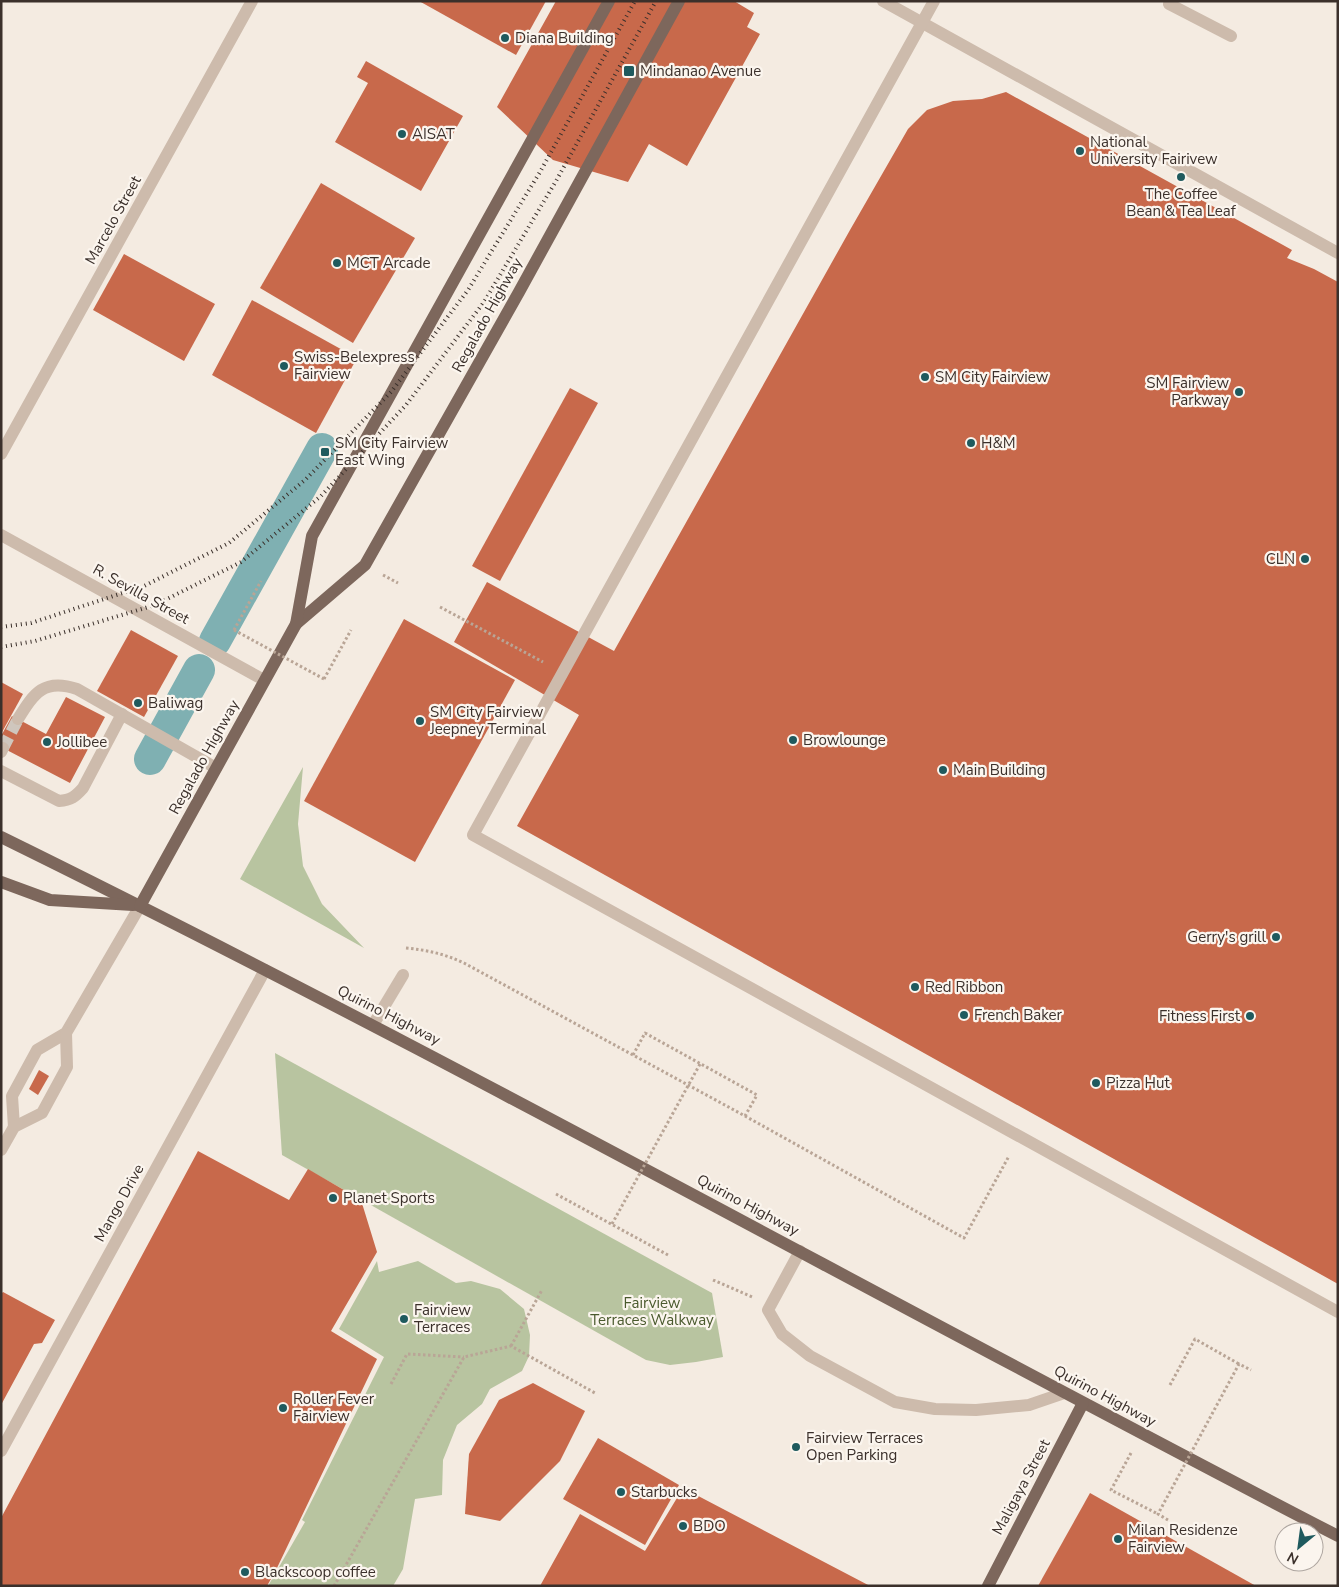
<svg xmlns="http://www.w3.org/2000/svg" width="1339" height="1587" viewBox="0 0 1339 1587" font-family="'Nunito Sans',sans-serif">
<style>
.green{fill:#b8c4a0}
.lines{fill:none;stroke-linecap:round;stroke-linejoin:round}
.canal{stroke:#7fb0b2;stroke-width:32}
.building{fill:#c8694b}
.minor-tunnel{stroke:#cfc6bd;stroke-width:12;stroke-dasharray:12 6;stroke-linecap:butt}
.path{stroke:#b9a596;stroke-width:3;stroke-dasharray:2.5 2.5;stroke-linecap:butt}
.minor{stroke:#cdbbac;stroke-width:12}
.major{stroke:#7d675c;stroke-width:12}
.rail{stroke:#3b302b;stroke-width:4;stroke-dasharray:1 4;stroke-linecap:butt}
.path-bridge{stroke:#b9a596;stroke-width:3;stroke-dasharray:2.5 2.5;stroke-linecap:butt}
.poi-dot{fill:#1f5a5e;stroke:#fbf5ee;stroke-width:2}
.labels{text-anchor:middle;stroke-width:4.5;stroke-linejoin:round;paint-order:stroke}
.poi-label{font-size:15px;fill:#3b302b;stroke:#fbf5ee;text-anchor:start}
.street-label{font-size:15px;fill:#3b302b;stroke:#fbf5ee}
.park-label{font-size:15px;fill:#4a5a2e;stroke:#fbf5ee}
</style>
<rect width="100%" height="100%" fill="#f4ebe1"/>
<g class="green">
<path d="M303,767l-5,57 5,42 19,38 42,44 -124,-69z"/>
<path d="M275,1053l437,240 11,64 -27,5 -26,3 -24,-5 -364,-205z"/>
<path d="M377,1261l2,11 39,-11 38,22 15,-2 29,8 24,20 6,26 -1,21 -7,15 -32,18 -8,15 -25,21 -14,35 -1,35 -27,4 -12,70 -10,17h-125l37,-64 -3,-2 82,-163 -45,-28z"/>
</g>
<g class="lines">
<g class="canal">
<path d="M215,641l107,-192"/>
<path d="M150,759l49,-89"/>
</g>
</g>
<g class="building">
<path d="M419,1h127l-30,54z"/>
<path d="M556,1h178l20,12 -7,14 13,7 -73,132 -38,-22 -21,38 -75,-22 -56,-53z"/>
<path d="M366,61l97,55 -42,75 -86,-49 33,-59 -11,-6z"/>
<path d="M1006,92l286,158 -5,8 27,11 24,13v1002l-821,-458 62,-111 -125,-73 33,-60 127,69 236,-421 58,-101 19,-19 26,-9 29,-2z"/>
<path d="M321,183l94,55 -62,105 -93,-55z"/>
<path d="M124,254l91,50 -31,57 -91,-51z"/>
<path d="M252,300l105,58 -41,75 -104,-58z"/>
<path d="M570,388l28,15 -98,178 -28,-15z"/>
<path d="M404,619l111,61 -100,182 -111,-61z"/>
<path d="M131,630l47,26 -34,61 -47,-26z"/>
<path d="M1,682l22,12 -22,40z"/>
<path d="M66,697l39,20 -35,66 -69,-36v-11l11,-20 34,18z"/>
<path d="M39,1070l10,6 -11,19 -9,-6z"/>
<path d="M198,1151l91,49 19,-31 53,31 16,52 -46,79 46,28 -101,211 -9,16h-266v-68z"/>
<path d="M3,1292l52,28 -13,23 -8,1 -33,61v-111z"/>
<path d="M533,1383l52,28 -25,50 -60,60 -35,-7 4,-60 30,-54z"/>
<path d="M598,1438l81,47 -34,60 -82,-46z"/>
<path d="M683,1488l187,98h-330l40,-72 65,37z"/>
<path d="M1090,1493l166,93h-218z"/>
</g>
<g class="lines">
<path class="minor-tunnel" d="M3,748l15,-29"/>
<g class="path">
<path d="M383,575l15,8"/>
<path d="M440,607l103,55"/>
<path d="M234,630l27,-49"/>
<path d="M324,679l27,-49"/>
<path d="M406,948c21,2 39,6 58,15l281,153 219,122 45,-82"/>
<path d="M633,1055l12,-22 112,62 -12,21"/>
<path d="M556,1194l112,61"/>
<path d="M713,1280l39,17"/>
<path d="M511,1346l31,-56"/>
<path d="M391,1384l16,-30 57,3"/>
<path d="M1170,1385l25,-46 44,25"/>
<path d="M1131,1453l-20,37 47,24"/>
<path d="M334,1586l130,-229 47,-11 84,47"/>
</g>
<g class="minor">
<path d="M883,1l455,252"/>
<path d="M934,1l-461,834 865,477"/>
<path d="M1169,4l62,32"/>
<path d="M1,454l251,-453"/>
<path d="M1,535l263,145"/>
<path d="M18,719c16,-26 26,-41 59,-30l139,79"/>
<path d="M1,752l2,-4"/>
<path d="M1,771l58,30c12,-1 16,-4 24,-13l39,-74"/>
<path d="M373,1025l30,-50"/>
<path d="M14,1127l-2,-31 25,-46 29,-17 74,-127"/>
<path d="M1,1150l13,-23 28,-14 25,-46 -1,-34"/>
<path d="M800,1251l-32,59 14,24 28,22 85,46 40,7 41,1 53,-5 35,-12"/>
<path d="M1,1451l264,-481"/>
</g>
<g class="major">
<path d="M296,624l69,-59 154,-273 160,-291"/>
<path d="M1,837c452,222 890,468 1337,699"/>
<path d="M1,882l49,18 83,5"/>
<path d="M140,906l156,-282 16,-88 297,-535"/>
<path d="M988,1586l95,-183"/>
</g>
<g class="rail">
<path d="M1,627l30,-4 113,-37 85,-43 76,-63 86,-88 77,-102 72,-118 95,-171"/>
<path d="M1,647l34,-6 120,-36 86,-43 80,-66 85,-91 78,-103 72,-121 100,-180"/>
</g>
<g class="path-bridge">
<path d="M234,630l90,49"/>
<path d="M612,1224l88,-160"/>
<path d="M1168,1520l-10,-6 81,-150 12,6"/>
</g>
</g>
<g class="poi-dot">
<circle cx="505" cy="38" r="5"/>
<rect x="623" y="65" width="12" height="12" rx="2.5"/>
<circle cx="402" cy="134" r="5"/>
<circle cx="1080" cy="151" r="5"/>
<circle cx="1181" cy="177" r="5"/>
<circle cx="337" cy="263" r="5"/>
<circle cx="284" cy="366" r="5"/>
<circle cx="925" cy="377" r="5"/>
<circle cx="1239" cy="392" r="5"/>
<circle cx="971" cy="443" r="5"/>
<rect x="320" y="447" width="10" height="10" rx="2.5"/>
<circle cx="1305" cy="559" r="5"/>
<circle cx="138" cy="703" r="5"/>
<circle cx="420" cy="721" r="5"/>
<circle cx="793" cy="740" r="5"/>
<circle cx="47" cy="742" r="5"/>
<circle cx="943" cy="770" r="5"/>
<circle cx="1276" cy="937" r="5"/>
<circle cx="915" cy="987" r="5"/>
<circle cx="964" cy="1015" r="5"/>
<circle cx="1250" cy="1016" r="5"/>
<circle cx="1096" cy="1083" r="5"/>
<circle cx="333" cy="1198" r="5"/>
<circle cx="404" cy="1319" r="5"/>
<circle cx="283" cy="1408" r="5"/>
<circle cx="796" cy="1447" r="5"/>
<circle cx="621" cy="1492" r="5"/>
<circle cx="683" cy="1526" r="5"/>
<circle cx="1118" cy="1539" r="5"/>
<circle cx="245" cy="1572" r="5"/>
</g>
<g class="labels">
<g class="poi-label">
<text x="515" y="43">Diana Building</text>
<text x="640" y="76">Mindanao Avenue</text>
<text x="412" y="139">AISAT</text>
<text x="1090" y="147">National<tspan x="1090" dy="17">University Fairivew</tspan></text>
<text x="1181" y="199" text-anchor="middle">The Coffee<tspan x="1181" dy="17">Bean &amp; Tea Leaf</tspan></text>
<text x="347" y="268">MCT Arcade</text>
<text x="294" y="362">Swiss-Belexpress<tspan x="294" dy="17">Fairview</tspan></text>
<text x="935" y="382">SM City Fairview</text>
<text x="1229" y="388" text-anchor="end">SM Fairview<tspan x="1229" dy="17">Parkway</tspan></text>
<text x="335" y="448">SM City Fairview<tspan x="335" dy="17">East Wing</tspan></text>
<text x="981" y="448">H&amp;M</text>
<text x="1295" y="564" text-anchor="end">CLN</text>
<text x="148" y="708">Baliwag</text>
<text x="430" y="717">SM City Fairview<tspan x="430" dy="17">Jeepney Terminal</tspan></text>
<text x="803" y="745">Browlounge</text>
<text x="57" y="747">Jollibee</text>
<text x="953" y="775">Main Building</text>
<text x="1266" y="942" text-anchor="end">Gerry's grill</text>
<text x="925" y="992">Red Ribbon</text>
<text x="974" y="1020">French Baker</text>
<text x="1240" y="1021" text-anchor="end">Fitness First</text>
<text x="1106" y="1088">Pizza Hut</text>
<text x="343" y="1203">Planet Sports</text>
<text x="414" y="1315">Fairview<tspan x="414" dy="17">Terraces</tspan></text>
<text x="293" y="1404">Roller Fever<tspan x="293" dy="17">Fairview</tspan></text>
<text x="806" y="1443">Fairview Terraces<tspan x="806" dy="17">Open Parking</tspan></text>
<text x="631" y="1497">Starbucks</text>
<text x="693" y="1531">BDO</text>
<text x="1128" y="1535">Milan Residenze<tspan x="1128" dy="17">Fairview</tspan></text>
<text x="255" y="1577">Blackscoop coffee</text>
</g>
<g class="street-label">
<text transform="translate(113 220) rotate(-61)" y="5">Marcelo Street</text>
<text transform="translate(487 315) rotate(-61)" y="5">Regalado Highway</text>
<text transform="translate(141 594) rotate(29)" y="5">R. Sevilla Street</text>
<text transform="translate(204 757) rotate(-61)" y="5">Regalado Highway</text>
<text transform="translate(389 1015) rotate(27)" y="5">Quirino Highway</text>
<text transform="translate(119 1203) rotate(-61)" y="5">Mango Drive</text>
<text transform="translate(748 1205) rotate(28)" y="5">Quirino Highway</text>
<text transform="translate(1105 1396) rotate(28)" y="5">Quirino Highway</text>
<text transform="translate(1021 1487) rotate(-62)" y="5">Maligaya Street</text>
</g>
<g class="park-label">
<text x="652" y="1308">Fairview<tspan x="652" dy="17">Terraces Walkway</tspan></text>
</g>
</g>
<rect width="1339" height="1587" fill="none" stroke="#3b302b" stroke-width="5"/>
<g transform="translate(1299 1547) rotate(209)"><circle r="24" fill="#fbf5ee" stroke="#aea6a0"/>
<path d="M0-4L9 19L0 12L-9 19Z" fill="#1f5a5e"/>
<text y="-8" font-size="14" font-weight="bold" text-anchor="middle" fill="#3b302b">N</text>
</g>
</svg>
